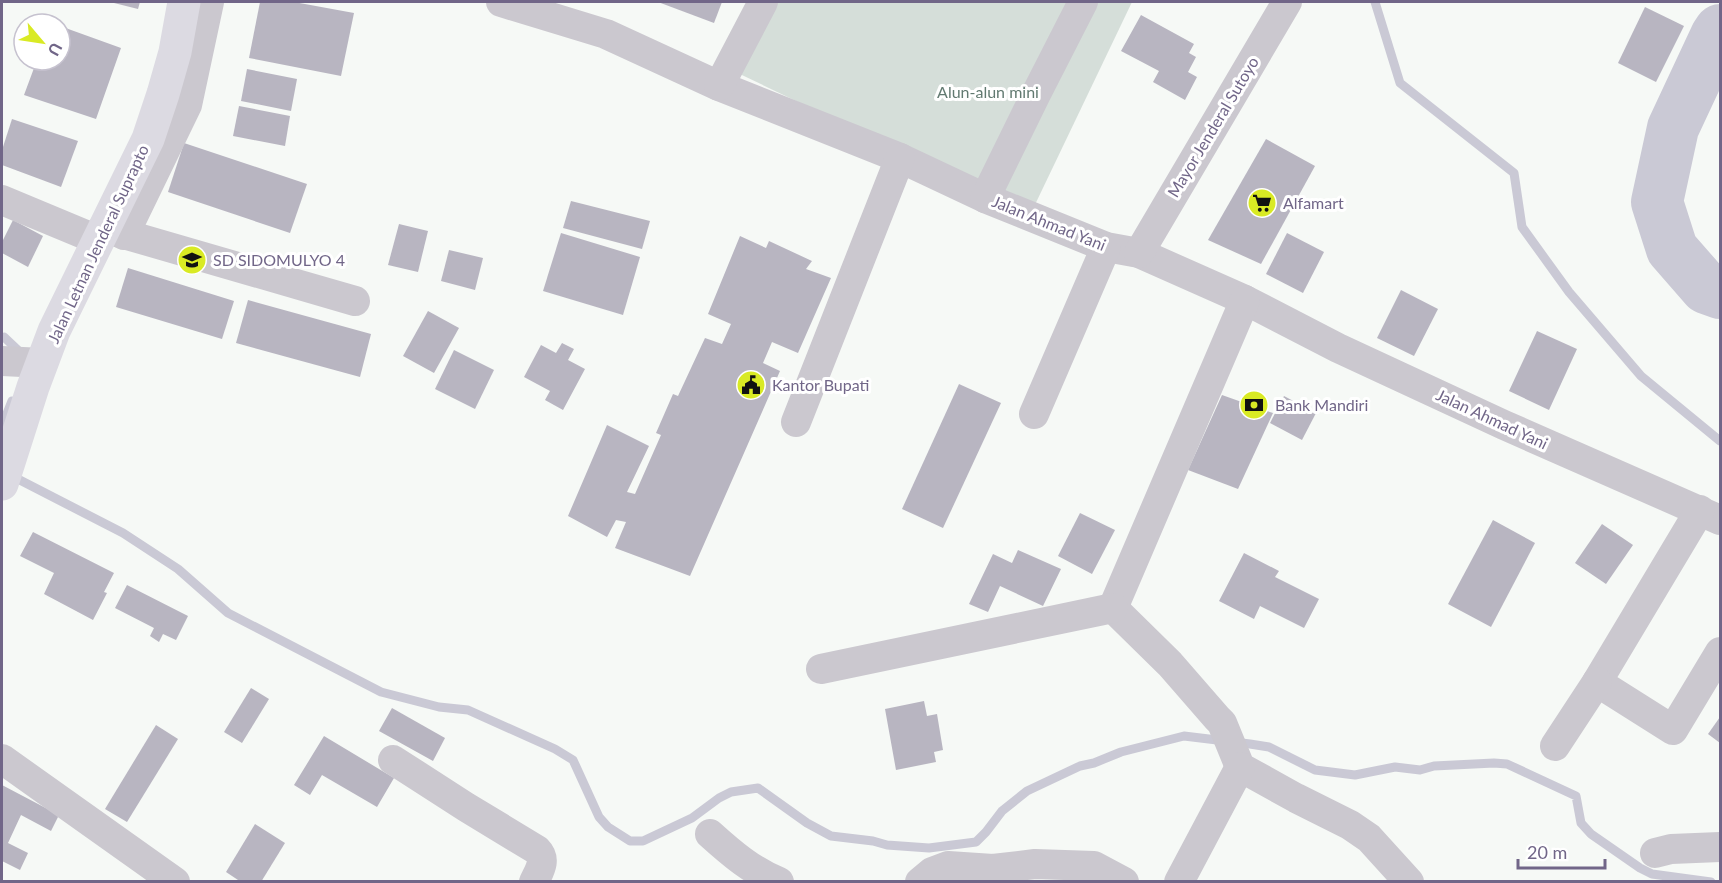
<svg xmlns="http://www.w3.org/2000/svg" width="1722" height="883" viewBox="0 0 1722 883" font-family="Lato,sans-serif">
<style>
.green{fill:#d5ded9}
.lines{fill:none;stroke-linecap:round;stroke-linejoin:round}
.stream{stroke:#cac9d5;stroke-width:9}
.river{stroke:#cac9d5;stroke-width:52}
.building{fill:#b8b5c1}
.minor{stroke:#cbc8cf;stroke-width:30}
.major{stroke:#dcdae2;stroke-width:33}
.labels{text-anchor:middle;stroke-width:6;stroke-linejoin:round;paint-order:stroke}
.park-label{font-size:16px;fill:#627a71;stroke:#fff}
.street-label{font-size:16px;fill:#716688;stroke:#fff}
.poi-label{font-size:16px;fill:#716688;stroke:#fff;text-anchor:start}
</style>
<rect width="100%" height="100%" fill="#f6f9f6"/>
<path class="green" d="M756,2h376l-101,211 -306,-146z"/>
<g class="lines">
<g class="stream">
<path d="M1375,2l25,81 114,90 8,54 47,65 72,84 79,65"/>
<path d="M2,338l2,-1 18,17"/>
<path d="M2,426l10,-25"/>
<path d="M12,476l111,57 55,36 50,44 153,79 58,15 29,3 87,39 18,11 26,57 9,10 22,14h13l49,-23 27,-20 12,-6 27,-4 49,35 24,13 42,5 14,4 42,3 47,-6 10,-10 16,-21 25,-20 53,-25 14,-3 27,-11 63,-16 66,8 19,3 46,23 40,5 40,-8 25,3 14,-4 60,-3 13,1 69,32 5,27 10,11 49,34 12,6 59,8"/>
</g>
<path class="river" d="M1720,30l-4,6 -43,92 -16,74 15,47 34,39 14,5"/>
</g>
<g class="building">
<path d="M110,2h30l-2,7z"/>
<path d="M260,2h34l60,11 -13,63 -92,-18z"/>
<path d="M658,2h64l-8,21z"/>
<path d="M1645,7l39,19 -28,56 -38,-19z"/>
<path d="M1141,15l53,29 -5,9 7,4 -8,15 9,5 -12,23 -32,-18 6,-11 -38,-20z"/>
<path d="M60,26l61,22 -25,71 -72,-24 13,-35h23z"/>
<path d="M247,69l50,10 -6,32 -50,-10z"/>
<path d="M239,106l51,10 -5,30 -52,-10z"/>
<path d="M12,119l66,22 -17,46 -59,-22v-15z"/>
<path d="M1266,139l49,27 -54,98 -53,-24z"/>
<path d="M184,143l123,41 -17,49 -122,-41z"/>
<path d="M571,201l79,20 -8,28 -79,-21z"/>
<path d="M13,220l30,16 -15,31 -26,-14v-11z"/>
<path d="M399,224l29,7 -10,41 -30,-7z"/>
<path d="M561,233l79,24 -17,58 -80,-24z"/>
<path d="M1287,233l37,19 -21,41 -37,-19z"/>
<path d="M740,236l26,12 3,-7 43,20 -6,8 25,9 -33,75 -26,-11 -9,21 17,8 -90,205 -75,-28 11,-26 -10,-2 -9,17 -39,-21 39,-91 42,21 -22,46 8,2 26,-59 -5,-2 17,-39 5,2 27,-58 17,6 9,-20 -23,-10z"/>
<path d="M449,250l34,8 -8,32 -34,-9z"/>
<path d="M128,268l106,33 -12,38 -106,-32z"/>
<path d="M1401,290l37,19 -24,47 -37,-18z"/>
<path d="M248,300l123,34 -11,43 -124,-34z"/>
<path d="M428,311l31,17 -25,45 -31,-17z"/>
<path d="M1537,331l40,18 -28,61 -40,-19z"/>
<path d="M562,343l12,6 -6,11 17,9 -22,41 -18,-10 5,-9 -26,-14 17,-32 15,8z"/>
<path d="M454,350l40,20 -19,39 -40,-20z"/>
<path d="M959,384l42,19 -58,125 -41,-19z"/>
<path d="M1222,395l51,18 -35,76 -50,-19z"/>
<path d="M1284,396l32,17 -14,27 -32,-17z"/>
<path d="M1080,513l35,17 -23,44 -34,-18z"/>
<path d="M1493,520l42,23 -44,84 -43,-23z"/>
<path d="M1602,524l31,21 -27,39 -31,-21z"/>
<path d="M33,532l81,41 -10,19 3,1 -14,27 -49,-26 10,-21 -34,-17z"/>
<path d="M1018,550l43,19 -18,37 -43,-20 -12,26 -19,-8 24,-50 19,9z"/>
<path d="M1244,553l35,18 -4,6 44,22 -15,29 -44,-22 -6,13 -35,-18z"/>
<path d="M127,585l61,31 -12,24 -13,-6 -4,8 -9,-6 4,-8 -39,-20z"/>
<path d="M251,688l18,11 -27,44 -18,-11z"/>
<path d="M924,701l3,15 10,-2 6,36 -9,2 2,10 -40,8 -11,-61z"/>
<path d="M392,708l53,30 -12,23 -54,-30z"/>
<path d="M1720,717v26l-12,-9z"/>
<path d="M156,725l22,14 -51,83 -22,-13z"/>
<path d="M324,736l70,42 -17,29 -55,-32 -12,20 -16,-10z"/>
<path d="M2,785l57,30 -8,16 -30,-16 -13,28 20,10 -8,17 -18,-9z"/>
<path d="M255,824l30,19 -24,39h-20l-15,-10z"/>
</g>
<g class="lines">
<g class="minor">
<path d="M501,2l105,32 113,52 181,72 85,40 121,49 33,6 106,47 93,48 166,77 216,95"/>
<path d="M719,86l44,-84"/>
<path d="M985,198l51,-104 47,-92"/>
<path d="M2,200l96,40"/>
<path d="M103,228l252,73"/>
<path d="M124,235l63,-130 22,-103"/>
<path d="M1139,253l148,-251"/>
<path d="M1245,300l-132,308 57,56 47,54 5,5 18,44 56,31 54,27 19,13 40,44"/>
<path d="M2,361l41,2"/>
<path d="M1034,414l72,-167"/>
<path d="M796,422l104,-264"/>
<path d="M1700,510l-103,172 76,48 47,-78"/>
<path d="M821,669l292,-61"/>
<path d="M1555,746l42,-64"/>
<path d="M2,759l173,123"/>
<path d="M393,760l73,47 71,43c10,10 2,21 -3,32"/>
<path d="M710,834c21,19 42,37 69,48"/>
<path d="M1655,853l16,-4 49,-2"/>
<path d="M920,882l12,-10 16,-6 45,3 42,-5 59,2 30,16"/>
<path d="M1179,882l61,-115"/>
</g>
<path class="major" d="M2,484l31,-97 21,-56 94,-192 15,-45 12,-42 9,-50"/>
</g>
<defs>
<g id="supermarket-disc" transform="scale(1.5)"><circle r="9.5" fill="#d9ea24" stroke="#fff"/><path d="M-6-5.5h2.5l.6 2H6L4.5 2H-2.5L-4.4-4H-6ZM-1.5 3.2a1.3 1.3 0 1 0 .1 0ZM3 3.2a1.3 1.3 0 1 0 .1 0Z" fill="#111"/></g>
<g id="school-disc" transform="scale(1.5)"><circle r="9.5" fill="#d9ea24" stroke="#fff"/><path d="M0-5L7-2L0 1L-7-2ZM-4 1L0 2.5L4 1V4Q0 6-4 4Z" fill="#111"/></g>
<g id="civic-disc" transform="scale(1.5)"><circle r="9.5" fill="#d9ea24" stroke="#fff"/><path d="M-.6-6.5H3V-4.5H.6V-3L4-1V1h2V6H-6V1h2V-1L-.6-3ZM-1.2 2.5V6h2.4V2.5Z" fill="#111"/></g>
<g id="bank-disc" transform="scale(1.5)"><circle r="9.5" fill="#d9ea24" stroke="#fff"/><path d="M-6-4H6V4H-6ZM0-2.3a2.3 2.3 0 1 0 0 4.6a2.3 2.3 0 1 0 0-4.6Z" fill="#111"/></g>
</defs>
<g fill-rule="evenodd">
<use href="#supermarket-disc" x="1262" y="203"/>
<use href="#school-disc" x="192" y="260"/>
<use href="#civic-disc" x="751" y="385"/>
<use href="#bank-disc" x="1254" y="405"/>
</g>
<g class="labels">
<g class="park-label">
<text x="988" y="98">Alun-alun mini</text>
</g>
<g class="street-label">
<text transform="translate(1213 127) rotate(-59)" y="6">Mayor Jenderal Sutoyo</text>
<text transform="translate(1049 223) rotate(22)" y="6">Jalan Ahmad Yani</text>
<text transform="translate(98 244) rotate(-65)" y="6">Jalan Letnan Jenderal Suprapto</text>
<text transform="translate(1492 419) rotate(25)" y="6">Jalan Ahmad Yani</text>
</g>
<g class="poi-label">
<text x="1283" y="209">Alfamart</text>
<text x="213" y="266">SD SIDOMULYO 4</text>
<text x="772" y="391">Kantor Bupati</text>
<text x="1275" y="411">Bank Mandiri</text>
</g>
</g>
<rect width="1722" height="883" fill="none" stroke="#716688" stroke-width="6"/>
<g transform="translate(42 42) rotate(119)"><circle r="28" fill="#ffffff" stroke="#c6c2cf" stroke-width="1.5"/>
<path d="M0-4.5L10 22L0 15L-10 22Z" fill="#d9ea24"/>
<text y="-9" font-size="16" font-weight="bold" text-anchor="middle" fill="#716688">U</text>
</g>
<path d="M1518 859v9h87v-9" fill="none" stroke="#716688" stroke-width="3"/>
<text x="1527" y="859" font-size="18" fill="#716688" stroke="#ffffff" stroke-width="4.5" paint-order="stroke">20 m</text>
</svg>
